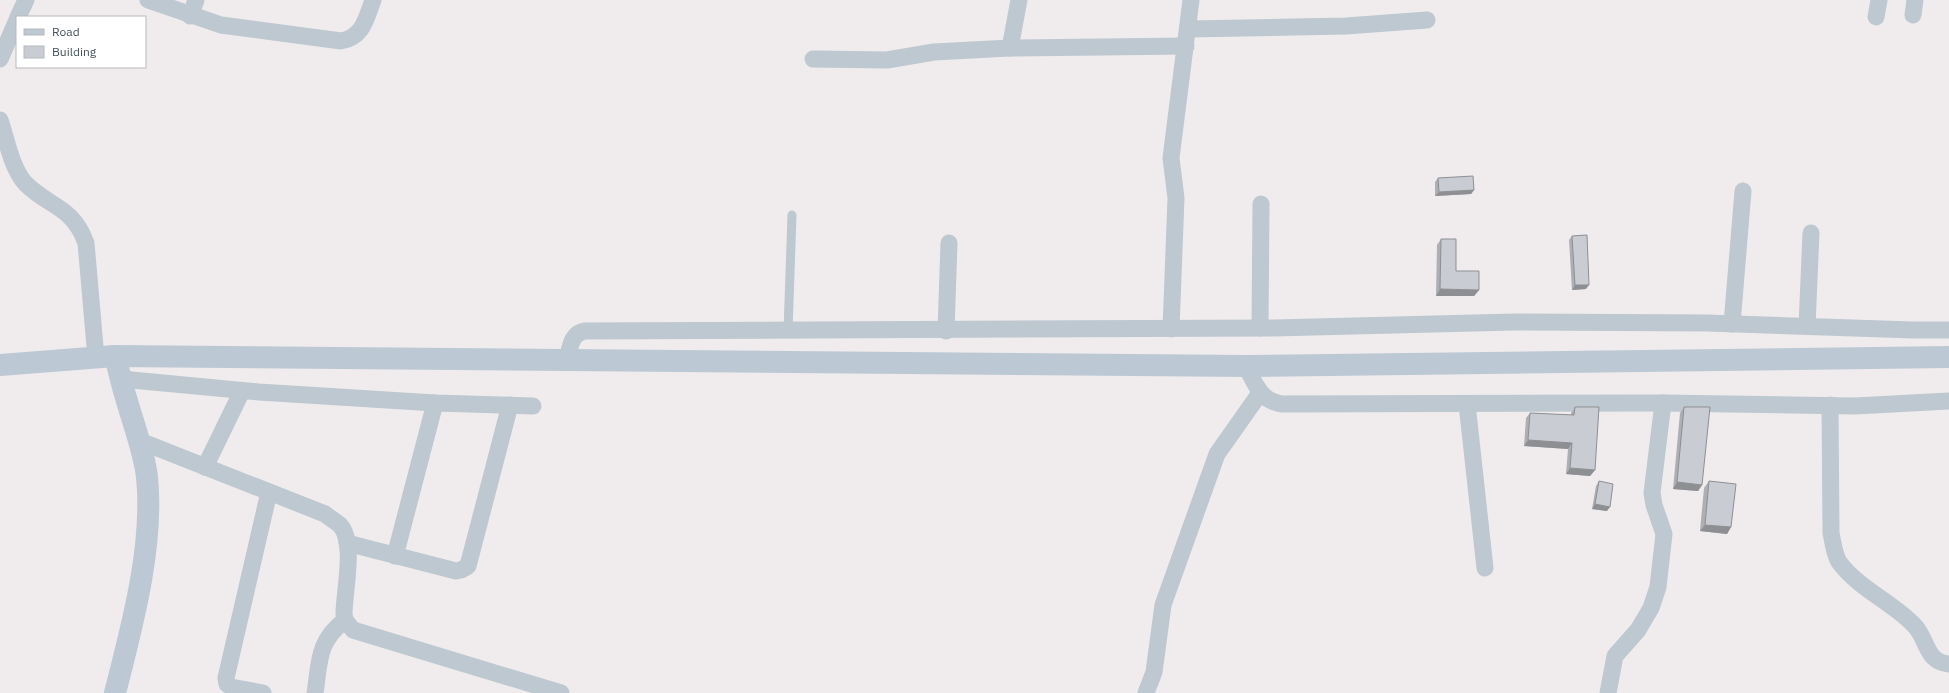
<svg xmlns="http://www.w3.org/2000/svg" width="1949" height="693" viewBox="0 0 1949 693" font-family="'IBM Plex Sans',sans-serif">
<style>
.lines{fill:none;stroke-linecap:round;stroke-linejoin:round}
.lane{stroke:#bdc8d0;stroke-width:9}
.street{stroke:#bdc8d0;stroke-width:17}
.secondary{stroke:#bcc9d4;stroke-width:22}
.wall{fill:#adafb5}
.shaded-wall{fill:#8d8f93}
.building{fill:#c9ccd2;stroke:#8d8f93}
</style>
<rect width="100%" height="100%" fill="#f0eced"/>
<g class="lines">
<path class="lane" d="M788,331l4,-116"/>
<g class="street">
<path d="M148,0l73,25 120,16c22,-4 25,-22 32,-41"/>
<path d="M1913,15l2,-15"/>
<path d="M190,16l6,-16"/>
<path d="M18,17l8,-17"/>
<path d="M1876,17l3,-17"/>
<path d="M1188,29l158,-3 81,-6"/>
<path d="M1010,48l9,-48"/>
<path d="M0,59l17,-39"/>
<path d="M813,59l74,1 47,-8 76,-4 176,-2"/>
<path d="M0,120c7,20 11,47 25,63 23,24 47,22 61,60l10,115"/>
<path d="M1732,324l11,-133"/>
<path d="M1807,326l4,-93"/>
<path d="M1260,328l1,-124"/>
<path d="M1171,329l5,-131 -5,-40 20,-158"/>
<path d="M946,331l3,-88"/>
<path d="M567,360c3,-12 4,-27 18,-29l689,-3 241,-6 192,1 206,7h36"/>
<path d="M1246,366c9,17 14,35 36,38l381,-1 192,3 94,-5"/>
<path d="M121,379l138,13 176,11 98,3"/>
<path d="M1467,404l18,164"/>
<path d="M1830,405l1,128c2,9 3,21 8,29 20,27 53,40 75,63 14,14 11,37 35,39"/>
<path d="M140,441l185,73c5,4 10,7 15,11 16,18 4,66 4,89l1,6 8,10 208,63"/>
<path d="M205,467l37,-76"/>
<path d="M347,543l109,28 5,-1 7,-4 42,-161"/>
<path d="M395,556l40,-153"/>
<path d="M263,693l-32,-6 -4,-3 -1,-6 43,-186"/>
<path d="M315,693c5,-32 2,-51 30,-73"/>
<path d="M1146,693l8,-21 9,-67 54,-151 43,-61"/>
<path d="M1608,693l7,-37 23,-26 13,-22 7,-21 6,-53 -10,-29 -2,-12 11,-90"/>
</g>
<g class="secondary">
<path d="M0,365l115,-9 1131,10 703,-9"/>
<path d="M115,693c17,-67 39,-147 32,-216 -3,-26 -13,-51 -20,-76 -5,-15 -8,-30 -12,-45"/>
</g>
</g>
<g class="wall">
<path d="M1438,178l36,12 -3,4 -36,2v-14z"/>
<path d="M1572,236l14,53 -14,1 -3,-50z"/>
<path d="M1441,239l15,32 23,19 -5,6h-38l1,-51z"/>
<path d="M1575,407l20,63 -5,6 -24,-2 2,-25 -44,-3 2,-28 4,-5 41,2v-2z"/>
<path d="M1684,407l18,78 -4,6 -25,-2 7,-76z"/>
<path d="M1599,481l8,30 -15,-2 4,-23z"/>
<path d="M1709,481l22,46 -4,7 -27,-3 4,-43z"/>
</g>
<g class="shaded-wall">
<path d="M1474,190l-3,4 -36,2 4,-4z"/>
<path d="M1575,285h14l-3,4 -14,1z"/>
<path d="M1440,289l39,1 -5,6h-38z"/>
<path d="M1528,440l44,3 -4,6 -44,-3z"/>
<path d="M1570,468l25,2 -5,6 -24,-2z"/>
<path d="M1677,482l25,3 -4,6 -25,-2z"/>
<path d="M1595,504l15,3 -3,4 -15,-2z"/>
<path d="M1705,525l26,2 -4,7 -27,-3z"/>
</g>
<g class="building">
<path d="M1473,176l1,14 -35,2 -1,-14z"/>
<path d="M1587,235l2,50h-14l-3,-49z"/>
<path d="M1441,239h15v32h23v19l-39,-1z"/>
<path d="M1575,407h24l-4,63 -25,-2 2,-25 -44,-3 2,-27 44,2z"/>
<path d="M1684,407h26l-8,78 -25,-3z"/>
<path d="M1599,481l14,3 -3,23 -15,-3z"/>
<path d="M1709,481l27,3 -5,43 -26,-2z"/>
</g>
<rect x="16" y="16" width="130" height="52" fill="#ffffff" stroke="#b5b9bd"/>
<rect x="24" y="29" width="20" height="6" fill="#bcc9d4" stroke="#b5b9bd"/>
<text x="52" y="36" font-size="12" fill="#45515a">Road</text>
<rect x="24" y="46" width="20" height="12" fill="#c9ccd2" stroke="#b5b9bd"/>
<text x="52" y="56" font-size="12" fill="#45515a">Building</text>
</svg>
